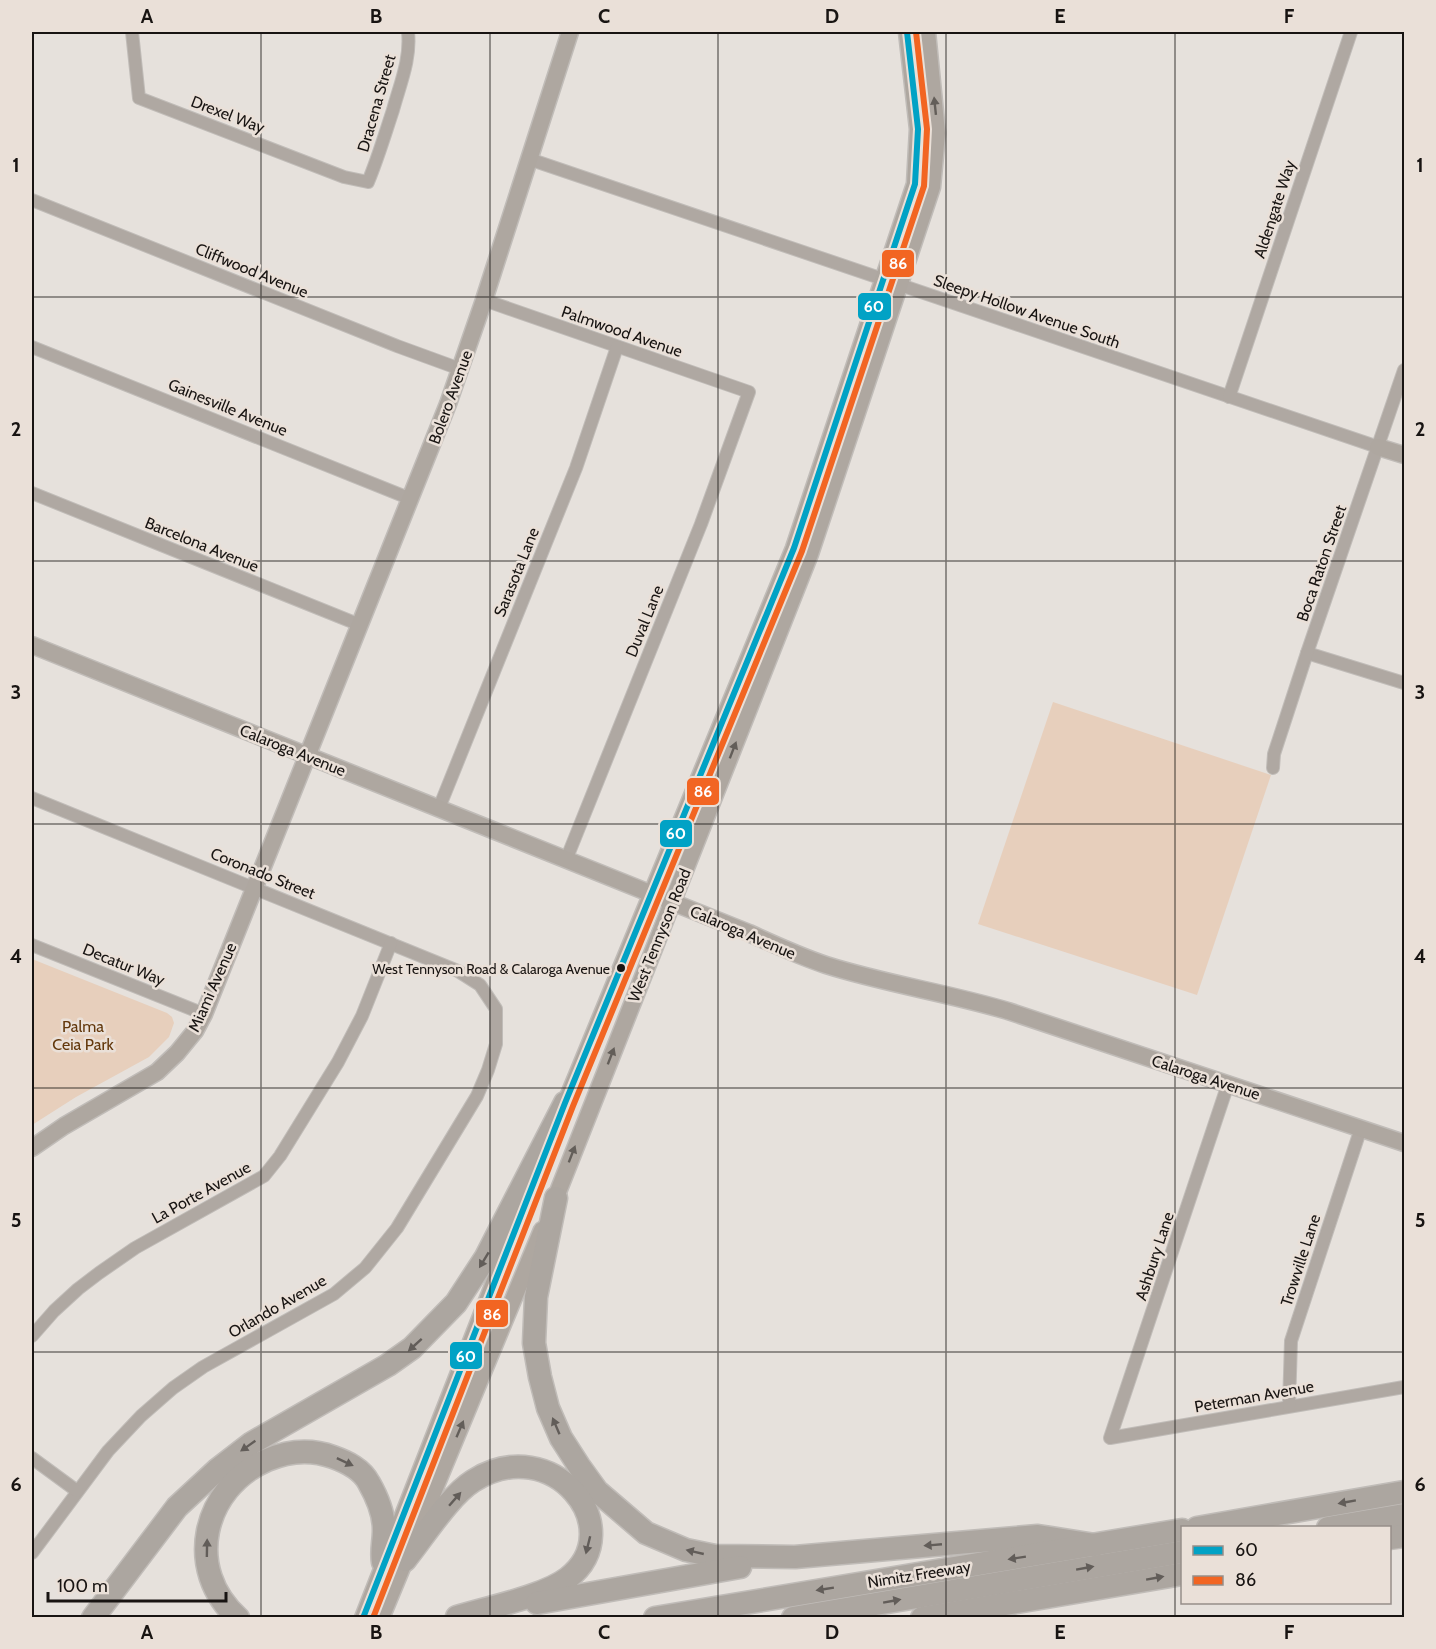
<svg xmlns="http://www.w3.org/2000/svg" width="1436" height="1649" viewBox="0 0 1436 1649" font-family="Cabin,sans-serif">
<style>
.green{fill:#e7cfbc}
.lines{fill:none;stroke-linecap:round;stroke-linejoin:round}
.street-casing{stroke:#c0bcb8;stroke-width:14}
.secondary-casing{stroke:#c0bcb8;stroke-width:19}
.highway-casing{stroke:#c0bcb8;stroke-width:25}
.street{stroke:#afa8a2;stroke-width:12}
.secondary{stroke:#aea7a0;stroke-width:16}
.highway{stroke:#aca6a0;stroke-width:22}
.bus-1-casing{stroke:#eae0d8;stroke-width:10}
.bus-2-casing{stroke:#eae0d8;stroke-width:10}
.bus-1{stroke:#01a2c5;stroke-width:6}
.bus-2{stroke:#f26522;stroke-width:6}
.oneway{fill:#635e59}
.oneway2{fill:#625d59}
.grid{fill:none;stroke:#181412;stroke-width:1.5;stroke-opacity:0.55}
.bus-dot{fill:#181412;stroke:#eae0d8;stroke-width:2}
.labels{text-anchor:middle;stroke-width:5;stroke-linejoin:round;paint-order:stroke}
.bus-label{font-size:14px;fill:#181412;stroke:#eae0d8;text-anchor:end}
.street-label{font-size:16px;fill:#181412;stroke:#eae0d8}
.park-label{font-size:16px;fill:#63380c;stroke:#eae0d8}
.line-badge{stroke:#eae0d8;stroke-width:2}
.badge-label{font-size:16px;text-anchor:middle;font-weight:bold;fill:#fff}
.neatline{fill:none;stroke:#181412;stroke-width:2}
.grid-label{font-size:20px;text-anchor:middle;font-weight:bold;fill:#181412}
</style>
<rect width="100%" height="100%" fill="#e6e1dc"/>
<g class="green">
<path d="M1053,702l218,73 -74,220 -219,-71z"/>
<path d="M32,959l135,54 5,4 2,6 -5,14 -20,20 -73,40 -44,28z"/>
</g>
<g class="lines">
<g class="street-casing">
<g id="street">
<path d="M132,32l7,66 205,79 24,5c10,-24 17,-48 25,-72 7,-26 18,-51 15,-78"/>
<path d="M529,159l849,288"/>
<path d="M32,200l365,146 63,23"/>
<path d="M484,300l265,92 -48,132 -135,336"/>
<path d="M32,347l379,152"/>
<path d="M1229,397l122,-365"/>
<path d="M32,493l328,132"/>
<path d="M1307,653l97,30"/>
<path d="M1273,768l1,-14 33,-101 97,-283"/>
<path d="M32,798l426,173 22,14 16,24v35l-8,26 -11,26 -80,132 -32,40 -31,26 -131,73 -30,21 -32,28 -33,35 -76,102"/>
<path d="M439,808l137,-340 41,-121"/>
<path d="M32,945l172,69"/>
<path d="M1228,1084l-118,354 294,-51"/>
<path d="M32,1336l22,-25 24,-22 21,-16 36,-25 129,-72 16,-20 58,-94 24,-46 29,-73"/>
<path d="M1289,1406l2,-65 70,-213"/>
<path d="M32,1458l45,33"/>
</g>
</g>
<g class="secondary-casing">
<g id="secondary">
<path d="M1378,447l26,8"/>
<path d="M32,645l717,288c26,12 50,23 77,32 60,19 122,28 182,46l396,132"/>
<path d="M561,1114l233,-566 121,-364 3,-55 -11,-97"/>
<path d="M32,1148l32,-22 93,-54 20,-19 18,-22 9,-17 244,-610 36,-104 86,-268"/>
<path d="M552,1207l258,-653 122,-367 5,-54 -10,-101"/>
<path d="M363,1618l167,-427"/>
<path d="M381,1618l161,-388"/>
</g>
</g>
<g class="highway-casing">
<g id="highway">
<path d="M556,1198l-20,99 -2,46 6,34 8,31 13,30 18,28 18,25 49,42 40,17 29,6 80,1 243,-21 57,9"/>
<path d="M1197,1528l207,-36"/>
<path d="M1328,1528l76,-13"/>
<path d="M1390,1538l14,-2"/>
<path d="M405,1560c18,-22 44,-64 68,-79 80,-51 158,48 95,97 -23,18 -81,30 -111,39"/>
<path d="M537,1603l203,-36"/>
<path d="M93,1618l84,-111 40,-37 35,-27 136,-78 24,-17 44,-45 30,-46 79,-154"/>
<path d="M238,1618c-54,-48 -36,-130 29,-158 21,-9 44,-11 66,-3 14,5 29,12 36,26 8,14 15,31 15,47 0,12 -3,21 -1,32"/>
<path d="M655,1618l527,-88"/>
<path d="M793,1618l389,-66"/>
<path d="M922,1618l260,-44"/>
</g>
</g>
<use href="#street" class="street"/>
<use href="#secondary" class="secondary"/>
<use href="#highway" class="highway"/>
<g class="bus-1-casing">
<path id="bus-1" d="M363,1618l202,-515 229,-555 121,-364 3,-55 -11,-97"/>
</g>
<g class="bus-2-casing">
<path id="bus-2" d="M373,1618l200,-512 229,-555 122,-365 3,-57 -11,-97"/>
</g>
<use href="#bus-1" class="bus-1"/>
<use href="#bus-2" class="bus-2"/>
</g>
<defs><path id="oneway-solid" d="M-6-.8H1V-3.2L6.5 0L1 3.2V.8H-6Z" transform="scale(1.5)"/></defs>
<g class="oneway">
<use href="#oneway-solid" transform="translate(935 106) rotate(-96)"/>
<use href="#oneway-solid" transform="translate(733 750) rotate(-69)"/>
<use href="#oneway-solid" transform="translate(611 1056) rotate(-69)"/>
<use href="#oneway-solid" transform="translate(572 1154) rotate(-69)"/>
<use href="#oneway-solid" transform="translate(460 1429) rotate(-67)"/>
</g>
<g class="oneway2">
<use href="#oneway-solid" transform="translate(484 1260) rotate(121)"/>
<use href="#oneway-solid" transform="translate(415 1345) rotate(138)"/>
<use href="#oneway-solid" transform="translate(556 1426) rotate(-113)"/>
<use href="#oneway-solid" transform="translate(248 1446) rotate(145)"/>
<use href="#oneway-solid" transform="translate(345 1462) rotate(25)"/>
<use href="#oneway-solid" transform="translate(455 1499) rotate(-49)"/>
<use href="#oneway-solid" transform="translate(1347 1502) rotate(170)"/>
<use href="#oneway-solid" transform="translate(588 1545) rotate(104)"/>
<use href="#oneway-solid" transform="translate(933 1545) rotate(175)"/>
<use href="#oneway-solid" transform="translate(207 1548) rotate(-89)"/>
<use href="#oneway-solid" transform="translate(695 1552) rotate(-167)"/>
<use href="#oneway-solid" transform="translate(1017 1558) rotate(171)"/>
<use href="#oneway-solid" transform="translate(1085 1568) rotate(-10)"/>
<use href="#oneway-solid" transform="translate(1155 1578) rotate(-10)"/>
<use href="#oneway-solid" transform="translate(825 1589) rotate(171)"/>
<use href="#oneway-solid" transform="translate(892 1601) rotate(-10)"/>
</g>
<path class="grid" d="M261,32v1586M490,32v1586M718,32v1586M946,32v1586M1175,32v1586M32,297h1372M32,561h1372M32,824h1372M32,1088h1372M32,1352h1372"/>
<circle class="bus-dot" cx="621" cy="968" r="5"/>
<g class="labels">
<g class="bus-label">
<text x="610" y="974">West Tennyson Road &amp; Calaroga Avenue</text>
</g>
<g class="street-label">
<text transform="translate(376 103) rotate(-74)" y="6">Dracena Street</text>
<text transform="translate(228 114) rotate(21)" y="6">Drexel Way</text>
<text transform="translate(1274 209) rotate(-72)" y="6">Aldengate Way</text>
<text transform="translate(252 270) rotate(22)" y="6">Cliffwood Avenue</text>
<text transform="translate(1027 311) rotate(19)" y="6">Sleepy Hollow Avenue South</text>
<text transform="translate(622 331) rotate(19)" y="6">Palmwood Avenue</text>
<text transform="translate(450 397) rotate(-70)" y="6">Bolero Avenue</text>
<text transform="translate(228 407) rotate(22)" y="6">Gainesville Avenue</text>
<text transform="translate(202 544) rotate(22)" y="6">Barcelona Avenue</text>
<text transform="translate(1321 563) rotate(-71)" y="6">Boca Raton Street</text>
<text transform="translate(516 572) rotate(-68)" y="6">Sarasota Lane</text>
<text transform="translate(644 621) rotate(-68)" y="6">Duval Lane</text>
<text transform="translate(293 750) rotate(22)" y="6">Calaroga Avenue</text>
<text transform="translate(263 873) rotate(22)" y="6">Coronado Street</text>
<text transform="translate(743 932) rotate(23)" y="6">Calaroga Avenue</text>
<text transform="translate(659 935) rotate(-68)" y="6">West Tennyson Road</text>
<text transform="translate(124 964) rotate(22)" y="6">Decatur Way</text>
<text transform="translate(212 987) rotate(-66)" y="6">Miami Avenue</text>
<text transform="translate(1206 1077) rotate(18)" y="6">Calaroga Avenue</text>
<text transform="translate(201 1192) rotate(-29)" y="6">La Porte Avenue</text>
<text transform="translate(1154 1256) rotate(-72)" y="6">Ashbury Lane</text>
<text transform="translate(1300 1260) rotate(-72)" y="6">Trowville Lane</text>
<text transform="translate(277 1306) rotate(-30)" y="6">Orlando Avenue</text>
<text transform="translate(1254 1396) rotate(-10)" y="6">Peterman Avenue</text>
<text transform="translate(919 1574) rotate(-9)" y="6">Nimitz Freeway</text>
</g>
<g class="park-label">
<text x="83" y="1032">Palma<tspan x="83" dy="18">Ceia Park</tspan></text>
</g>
</g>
<g class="line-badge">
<rect x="881" y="249" width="34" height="29" rx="6" fill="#f26522"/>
<rect x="857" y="292" width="35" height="29" rx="6" fill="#01a2c5"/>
<rect x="686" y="777" width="34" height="29" rx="6" fill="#f26522"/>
<rect x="659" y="819" width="34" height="29" rx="6" fill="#01a2c5"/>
<rect x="475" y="1299" width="34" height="29" rx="6" fill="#f26522"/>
<rect x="449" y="1341" width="34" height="29" rx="6" fill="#01a2c5"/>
</g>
<g class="badge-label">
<text x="898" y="269">86</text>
<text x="874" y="312">60</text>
<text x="703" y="797">86</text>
<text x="676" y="839">60</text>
<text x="492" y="1320">86</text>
<text x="466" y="1362">60</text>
</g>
<rect width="1436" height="1649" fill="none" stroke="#eae0d8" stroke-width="66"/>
<rect x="1181" y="1526" width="210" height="78" fill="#eae0d8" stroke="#968e89" stroke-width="1.5"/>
<rect x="1193" y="1546" width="30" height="9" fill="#01a2c5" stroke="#968e89" stroke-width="1.5"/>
<text x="1235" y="1556" font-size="18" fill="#181412">60</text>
<rect x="1193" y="1576" width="30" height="9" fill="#f26522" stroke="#968e89" stroke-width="1.5"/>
<text x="1235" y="1586" font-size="18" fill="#181412">86</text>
<path d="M48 1592v9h178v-9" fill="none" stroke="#181412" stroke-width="3"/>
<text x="57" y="1592" font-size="18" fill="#181412" stroke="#eae0d8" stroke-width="4.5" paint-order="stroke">100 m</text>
<rect x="33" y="33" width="1370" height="1583" class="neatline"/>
<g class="grid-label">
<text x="147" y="23">A</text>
<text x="376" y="23">B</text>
<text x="604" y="23">C</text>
<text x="832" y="23">D</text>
<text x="1060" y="23">E</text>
<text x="1289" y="23">F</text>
<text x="16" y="172">1</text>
<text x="1420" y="172">1</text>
<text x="16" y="436">2</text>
<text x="1420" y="436">2</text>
<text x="16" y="699">3</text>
<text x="1420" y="699">3</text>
<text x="16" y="963">4</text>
<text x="1420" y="963">4</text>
<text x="16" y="1227">5</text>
<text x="1420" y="1227">5</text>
<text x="16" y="1491">6</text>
<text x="1420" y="1491">6</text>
<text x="147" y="1639">A</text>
<text x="376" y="1639">B</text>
<text x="604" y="1639">C</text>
<text x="832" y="1639">D</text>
<text x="1060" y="1639">E</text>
<text x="1289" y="1639">F</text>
</g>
</svg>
